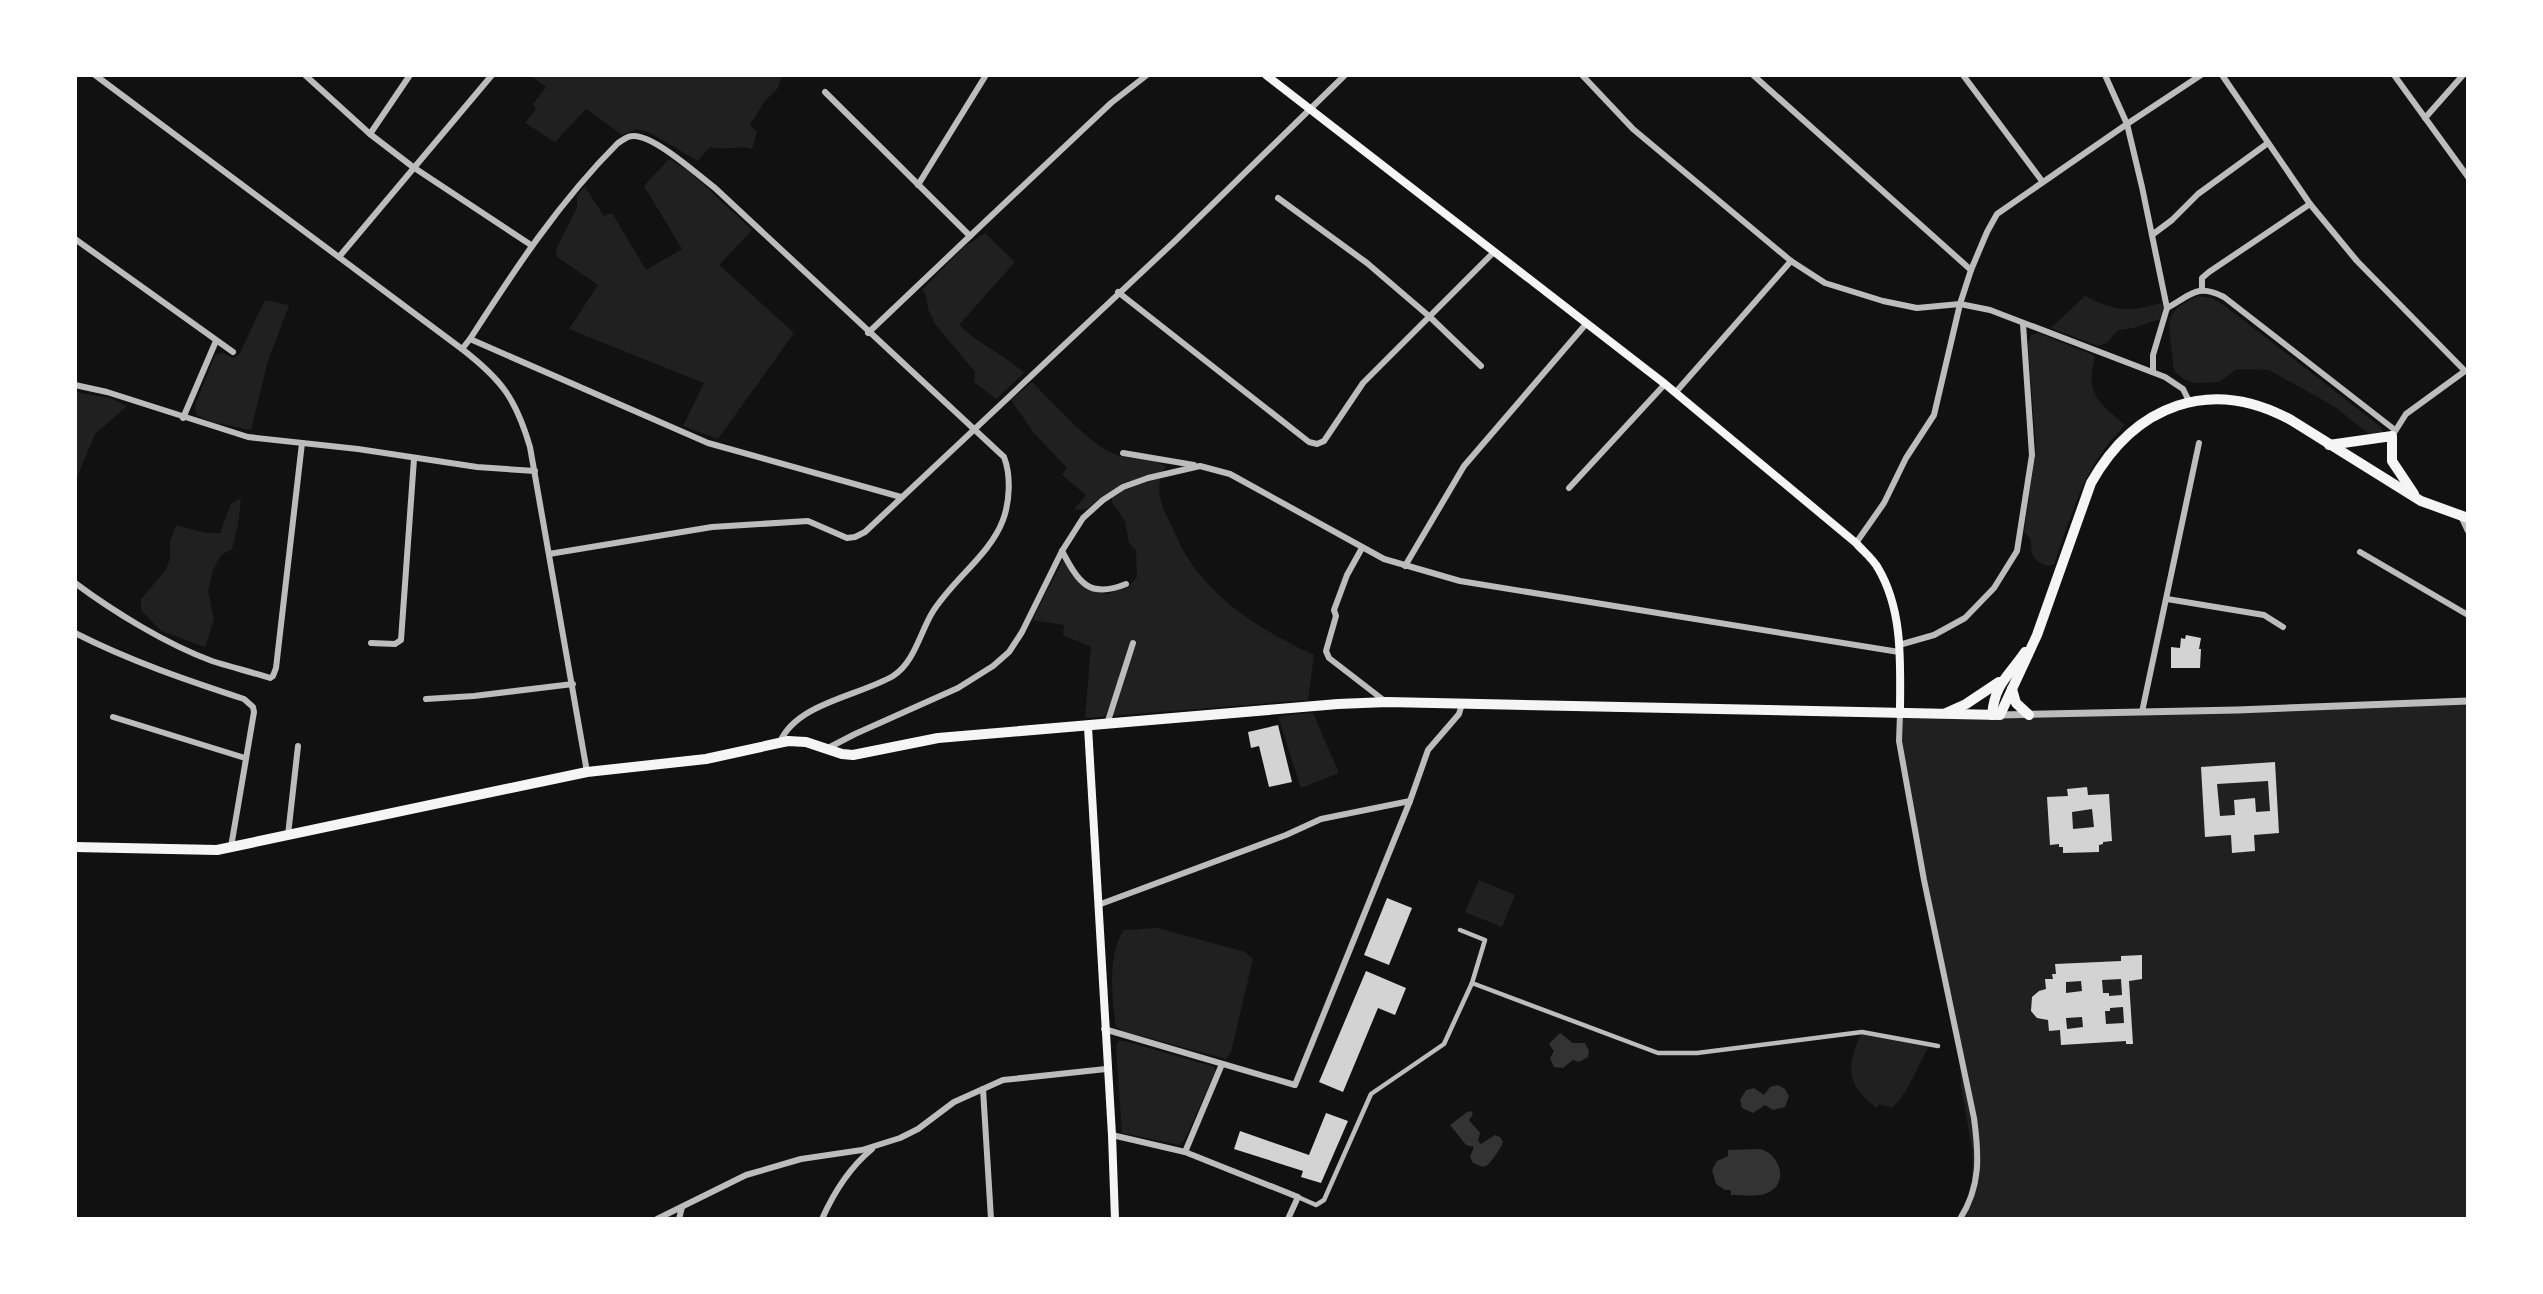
<svg xmlns="http://www.w3.org/2000/svg" width="2543" height="1294" viewBox="0 0 2543 1294" font-family="'Exo 2',sans-serif">
<style>
.green{fill:#202020}
.water{fill:#333}
.building{fill:#d3d3d3;fill-rule:evenodd}
.lines{fill:none;stroke-linecap:round;stroke-linejoin:round}
.pedestrian{stroke:#bcbcbc;stroke-width:4.5}
.minor{stroke:#bcbcbc;stroke-width:6}
.tertiary{stroke:#bcbcbc;stroke-width:7}
.secondary{stroke:#f5f5f5;stroke-width:8}
.primary{stroke:#f5f5f5;stroke-width:10}
</style>
<rect width="100%" height="100%" fill="#111"/>
<g class="green">
<path d="M530,75h252l-4,13 -14,14 -14,23 7,7 -5,17c-15,-4 -26,2 -42,-2l-12,14 -48,-28 -13,-4 -15,6 -36,-26 -31,33 -30,-19 11,-14 -3,-5 13,-17z"/>
<path d="M669,159l20,12 63,59 -33,35 75,68 -76,106 -35,-13 21,-43 -135,-54 29,-44 -41,-28 -1,-8 21,-41v-13l8,-8 19,29 8,-3 34,57 36,-21 -38,-63z"/>
<path d="M985,233l30,29 -56,63c19,19 45,29 65,48l-28,26 -22,-17 1,-10 -40,-48 -7,-15 -2,-13 -4,-6 41,-42z"/>
<path d="M2085,296c32,16 42,16 77,7l1,4 -3,12 -27,9 -15,2 -11,13 -9,3 -47,-18z"/>
<path d="M2198,296l14,2 13,8 156,121 2,6 -14,1 -34,-27 -66,-37 -32,-1 -18,13 -24,1 -10,-3 -9,-7 -3,-7c-1,-36 -17,-53 25,-70z"/>
<path d="M265,300l24,5 -22,59 -16,66 -39,-8 -16,-7 -1,-9 20,-51 8,-2 10,5 6,-3z"/>
<path d="M2038,333l55,22 2,3c-11,36 5,45 30,67 -41,41 -52,86 -71,139l-6,2c-15,-5 -17,-10 -17,-26l-7,-8 12,-84 -8,-104 3,-9z"/>
<path d="M1032,382c21,20 56,61 82,72 17,7 37,2 52,13 -13,17 -5,39 4,56 5,9 9,20 14,29 30,50 79,79 130,103l-6,45 -223,18 6,-71 -28,-12 1,-10 -32,-5 31,-60 11,17 12,11 12,5 10,1 23,-10 6,-7 -1,-27 -7,-7 -4,-22 -13,-18v-12l-25,18 -13,1 12,-15 -24,-20 5,-7 -33,-35 -23,-33z"/>
<path d="M75,392l35,6 17,8 -32,28 -19,46z"/>
<path d="M241,498l-3,27 -6,24 -11,6 -8,15 -5,21 6,29 -9,27 -44,-16 -20,-21v-11l24,-28 5,-11v-18l6,-17 30,8h14l11,-29z"/>
<path d="M2468,702v517h-508l13,-26 -1,-43 -11,-65 -1,-25 -61,-319 1,-27z"/>
<path d="M1313,713l26,60 -38,15 -23,-72z"/>
<path d="M1479,880l36,15 -13,32 -37,-15z"/>
<path d="M1158,928l87,24 8,7 -22,93 -5,7 -103,-28 -7,-4c-4,-27 -9,-75 8,-97z"/>
<path d="M1862,1032l68,13c-15,24 -18,43 -38,63l-13,-4 -2,4c-33,-24 -30,-44 -15,-76z"/>
<path d="M1118,1041h6l91,26v5l-29,65 -6,8 -58,-12 -6,-86z"/>
</g>
<g class="water">
<path d="M1560,1033l13,10h12l4,8 -1,6 -9,5 -6,-2 -10,8 -9,-1 -4,-9 4,-7 -5,-7z"/>
<path d="M1778,1085l7,4 4,7 -4,11 -12,3 -8,-5 -12,8 -11,-5 -2,-8 6,-10 8,-2 10,7 6,-8z"/>
<path d="M1471,1111l2,3 -4,6 11,13 -2,8 3,3 14,-9 5,2 3,5c-1,5 -11,18 -15,23l-5,2 -10,-4 -3,-6 4,-10 -8,-2 -16,-20 17,-13z"/>
<path d="M1761,1149c21,7 28,37 4,45 -10,3 -23,1 -34,1v-5h-6l-9,-6 -4,-14 5,-9 11,-5v-6z"/>
</g>
<g class="building">
<path d="M2186,635l15,3 -2,11h2l-1,19h-29v-21l9,1 1,-10 4,1z"/>
<path d="M1278,725l14,57 -23,5 -10,-41 -8,2 -3,-16z"/>
<path d="M2275,762l4,71 -25,2 1,16 -23,2 -1,-18 -26,2 -4,-70zM2268,781l2,30 -14,1 -1,-14 -21,2 1,15 -15,1 -3,-32z"/>
<path d="M2087,787l1,8 21,-1 3,47 -9,1v2l-4,1v7l-36,1v-6h-4v-3l-9,1 -3,-48 21,-1 -1,-7zM2092,809l2,18 -21,2 -1,-17z"/>
<path d="M1387,898l25,10 -23,57 -25,-10z"/>
<path d="M2142,955v24l-13,2 4,63h-7v-3l-65,4 -1,-15 -11,1 -1,-11 -11,-2 -6,-7 1,-14 7,-6 7,-2 -1,-10h8l-1,-5h4l-1,-10 66,-3v-5zM2121,979l1,16 -13,1v-3h-6l-1,-13zM2081,981l1,10 -16,2v-11zM2123,1007l1,16 -18,1 -1,-13h5v-3zM2082,1017l1,10 -16,2 -1,-11z"/>
<path d="M1366,971l40,17 -11,27 -17,-7 -35,84 -24,-10z"/>
<path d="M1326,1113l22,8 -27,62 -20,-6 2,-6 -69,-22 6,-18 69,24z"/>
</g>
<g class="lines">
<g class="pedestrian">
<path d="M1472,983l186,70h39l165,-21 76,14"/>
<path d="M1298,1197l18,8 8,-5 47,-106 73,-50 28,-61 13,-43 -25,-10"/>
</g>
<g class="minor">
<path d="M95,75l367,274c40,31 54,50 68,98l57,325"/>
<path d="M305,75l65,59 43,33 118,78"/>
<path d="M1582,75l51,54 158,132 34,22 58,18 34,7 43,-4 30,6 175,67 18,12 7,14"/>
<path d="M1753,75l218,195"/>
<path d="M1963,75l79,106"/>
<path d="M2105,75l22,49 15,63 25,121 -14,47v17"/>
<path d="M2222,75l88,129 47,57 108,110 -59,43 -14,22"/>
<path d="M2394,75l74,102"/>
<path d="M825,92l145,144 141,-133 36,-28"/>
<path d="M2425,118l38,-43"/>
<path d="M370,134l40,-59"/>
<path d="M918,185l68,-110"/>
<path d="M1278,198l89,65 63,54 51,49"/>
<path d="M2152,235l20,-15 26,-26 70,-51"/>
<path d="M75,239l158,113"/>
<path d="M339,257l153,-182"/>
<path d="M2202,289v-11l7,-6 101,-68"/>
<path d="M1118,292l191,150 8,2 7,-3 39,-58 131,-131"/>
<path d="M2167,308c24,-13 30,-25 57,-11l171,133"/>
<path d="M868,333l102,-97"/>
<path d="M470,339c45,-70 89,-137 148,-196 5,-3 9,-7 15,-7 21,-1 65,39 82,52l289,269c7,18 6,44 -1,63 -13,35 -51,60 -71,93 -12,20 -18,50 -39,63 -34,20 -96,27 -113,66"/>
<path d="M462,349l8,-10 238,104 193,54"/>
<path d="M75,385l32,7 141,45 110,12 119,18 58,4"/>
<path d="M1675,393l116,-132"/>
<path d="M183,418l33,-77"/>
<path d="M1123,453l71,12"/>
<path d="M1569,488l96,-104"/>
<path d="M1856,543l28,-40 22,-45 28,-43 26,-111 11,-34 16,-38 10,-18 130,-90 74,-49"/>
<path d="M1362,548l-15,27 -10,27 -3,8 2,6 -10,35 3,7 57,44"/>
<path d="M1062,551c17,32 27,48 64,33"/>
<path d="M2360,552l108,63"/>
<path d="M549,554l163,-27 96,-6 39,17 8,-1 10,-5 311,-292 169,-165"/>
<path d="M1405,566l59,-100 122,-142"/>
<path d="M75,583c39,29 91,61 137,78 19,6 39,11 58,17l3,-2 3,-8 26,-225"/>
<path d="M2167,599l97,16 19,12"/>
<path d="M75,633c55,28 111,47 169,66l9,8 1,5 -23,135"/>
<path d="M371,643l24,1 6,-4 13,-181"/>
<path d="M1899,645l35,-10 31,-17 29,-30 23,-37 15,-96 -9,-131"/>
<path d="M426,699l48,-3 99,-12"/>
<path d="M2142,712l57,-269"/>
<path d="M1900,714l-1,27 25,139 50,238c5,37 7,68 -14,101"/>
<path d="M113,717l132,41"/>
<path d="M1107,724l26,-81"/>
<path d="M828,748l27,-14 103,-46 35,-22 16,-14 13,-20 40,-81 21,-33 20,-18 20,-13 25,-9 52,-12 30,8 154,85 76,22 439,71"/>
<path d="M288,835l10,-89"/>
<path d="M1098,905l188,-70 35,-16 89,-18"/>
<path d="M1104,1029l191,56 115,-284 18,-51 31,-36 3,-10"/>
<path d="M983,1089l8,130"/>
<path d="M1112,1135l73,17 113,45 -10,22"/>
<path d="M1185,1152l37,-88"/>
<path d="M657,1219l89,-44 55,-16 61,-9 38,-12 18,-9 36,-27 49,-22 103,-11"/>
<path d="M679,1219l3,-12"/>
<path d="M822,1219c12,-27 27,-51 50,-70"/>
</g>
<g class="tertiary">
<path d="M2462,517l6,13"/>
<path d="M2000,715l237,-5 231,-9"/>
</g>
<g class="secondary">
<path d="M1266,75l399,309 191,159c7,8 17,16 22,25 26,44 22,97 22,146"/>
<path d="M1088,727l24,408 3,84"/>
</g>
<g class="primary">
<path d="M2329,445l63,-9v25l22,33"/>
<path d="M2012,689l4,14 13,12"/>
<path d="M1946,713l20,-9 33,-22"/>
<path d="M1992,715c3,-32 16,-38 33,-63"/>
<path d="M75,847l142,3 370,-78 119,-13 82,-18 18,1 36,12 11,1 85,-17 400,-34 49,-2 613,13 37,-80 54,-152c44,-78 119,-107 200,-63l130,81 47,17"/>
</g>
</g>
<rect width="2543" height="1294" fill="none" stroke="#ffffff" stroke-width="154"/>
</svg>
